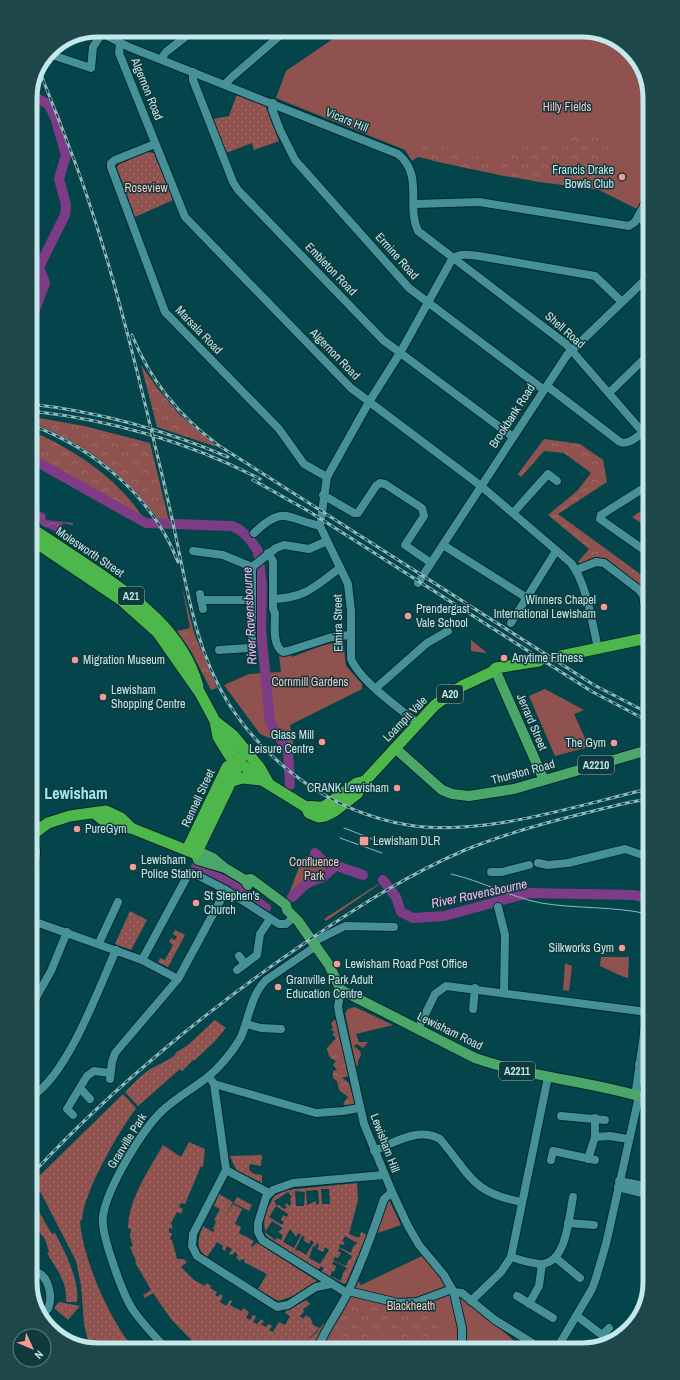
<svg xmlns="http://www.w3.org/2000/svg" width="680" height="1380" viewBox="0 0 680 1380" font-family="'Archivo Narrow',sans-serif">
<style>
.green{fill:#90524f}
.forest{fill:url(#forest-crowns)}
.garden{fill:url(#garden-dots);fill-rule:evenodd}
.water{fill:url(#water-waves)}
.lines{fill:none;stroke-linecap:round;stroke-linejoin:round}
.river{stroke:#7d3c85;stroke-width:10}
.highway-tunnel{stroke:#205d62;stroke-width:11;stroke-dasharray:11 5.5;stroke-linecap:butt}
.minor-casing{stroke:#00292d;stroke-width:10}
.major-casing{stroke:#00292d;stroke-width:12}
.highway-casing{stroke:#00292d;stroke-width:13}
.minor{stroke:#469097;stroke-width:8}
.major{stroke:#4aa769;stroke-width:10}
.highway{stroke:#4db74b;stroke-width:11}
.tram{stroke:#8ebabe;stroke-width:1}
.rail-casing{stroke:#8ebabe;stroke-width:3}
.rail{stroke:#10393c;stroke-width:1.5;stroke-dasharray:4.5;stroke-linecap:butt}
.poi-dot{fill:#f59b97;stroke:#10393c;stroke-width:1.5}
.labels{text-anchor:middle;stroke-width:3;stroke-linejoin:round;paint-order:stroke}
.shield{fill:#10393c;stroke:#8db3b6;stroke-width:1}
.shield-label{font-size:11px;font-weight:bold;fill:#c3e7ea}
.street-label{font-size:12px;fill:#c3e7ea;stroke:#10393c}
.park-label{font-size:12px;fill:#fac2be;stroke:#10393c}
.poi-label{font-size:12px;fill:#c3e7ea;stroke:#10393c;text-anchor:start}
.water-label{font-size:13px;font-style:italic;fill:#f1bcf7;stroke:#10393c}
.district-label{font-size:16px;font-weight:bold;fill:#9de8ef;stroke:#10393c}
.rim{fill:none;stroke:#c3e7ea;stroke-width:5}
</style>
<defs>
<pattern id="forest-crowns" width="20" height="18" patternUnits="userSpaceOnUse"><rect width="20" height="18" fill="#90524f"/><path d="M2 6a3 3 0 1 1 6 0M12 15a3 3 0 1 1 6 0" fill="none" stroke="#9e6b68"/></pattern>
<pattern id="garden-dots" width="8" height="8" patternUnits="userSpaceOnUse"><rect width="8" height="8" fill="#90524f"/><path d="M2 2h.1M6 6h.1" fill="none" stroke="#9e6b68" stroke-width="1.8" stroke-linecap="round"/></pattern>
<pattern id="water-waves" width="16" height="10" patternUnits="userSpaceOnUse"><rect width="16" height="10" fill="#7d3c85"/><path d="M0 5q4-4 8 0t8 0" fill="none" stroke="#8e5896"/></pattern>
</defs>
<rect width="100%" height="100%" fill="#03454a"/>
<g class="green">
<path d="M587,30l36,14 22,28v120l-8,17 -38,-19 -95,-14 -86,-19 -6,4 -7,-11 -129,-52 10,-27 57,-39z"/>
<path d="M471,640l15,12v1l-15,-2z"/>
<path d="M343,641l3,25 16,18v5l-72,36 3,19 -4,2 -29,-12 -36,-49 25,-11 32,-2 -2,-17 12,-2 1,4 29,-11z"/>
<path d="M545,689l39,21 -10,4 15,33 -34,9 -26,-60z"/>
<path d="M314,853l25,9 -3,8 -43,29 -4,-5 13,-35z"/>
<path d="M380,884l-54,37 -2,-2 51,-33z"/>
<path d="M601,957h28l-1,21 -4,-1 -24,-11z"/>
<path d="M565,963l7,3 -3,25 -6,-1z"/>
<path d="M355,1007l38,18 -37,9 3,8h9l-5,6 -6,-4 -3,2 6,5 1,4 -3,6v4l-2,1 -11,-53 3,-4z"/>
<path d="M389,1200l12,25 -26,9 10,-32z"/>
<path d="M422,1256l3,1 20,26 6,13h12l50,44 -8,6 -209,2 20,-15 8,-10 3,12 30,-55 4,5z"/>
</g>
<g class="forest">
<path d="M574,128l41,16 -10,9 -17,35 -49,-6 -78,-15 -31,-7 -8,-11 1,-6 7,-2c24,10 49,21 76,16l2,-11 24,-6 26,9z"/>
<path d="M141,365l17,24 22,26 37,32 -60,-20z"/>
<path d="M33,417l51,9 66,17 19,78h-9c-41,-51 -68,-73 -129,-99z"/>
<path d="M32,431c42,19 83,45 110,85l-110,-61z"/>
<path d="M544,439l36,5 23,16 4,22 -49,32 89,65v18l-16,-19 -24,-17 -26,3 -3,-2 11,-13 -41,-34 29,-24 14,-18 -27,-20 -20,-2 -23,26 -3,-3z"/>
<path d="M182,586l12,47 23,55 -6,2 -20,-39 -14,-20 13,-3z"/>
<path d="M334,1020l4,1 10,55 -6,2 7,5 6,22 -7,2 -5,-3 5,-7 -9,-7 -2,-9 -4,-3v-7l4,-1 -4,-5 3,-4c-7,-3 -8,-6 -9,-13l9,-10 -4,-4 3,-2 -4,-2 2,-3 -2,-3z"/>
<path d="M350,1302c15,-1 30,10 46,11 13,1 26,-7 38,-6l5,4 5,13 -6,11 -11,12h-28l-5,-9 -6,-4 -7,3 -7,10 -46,1 -3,-2c3,-15 12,-36 25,-44z"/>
</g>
<g class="garden">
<path d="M237,94l28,11 14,36 -25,9 -2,-7 -26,10 -13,-34 16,-3z"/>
<path d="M147,152l7,1 19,47 -38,17 -18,-49 2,-4z"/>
<path d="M647,507v20l-15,-10z"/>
<path d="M130,911l17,9 -16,30 -16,-6z"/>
<path d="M175,930l10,5 -17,32 -10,-5 2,-4 5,2 8,-15 -4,-3 2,-4 4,2 2,-3 -4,-3z"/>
<path d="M215,1020l11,8 -11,13 -20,19h-2l-11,11 -2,-2 -42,37 -13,-14c7,-7 15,-16 24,-22 9,-6 20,-9 27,-16l-1,-1 13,-8z"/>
<path d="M123,1094l13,14c-18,25 -53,85 -54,112l-2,1c2,34 27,93 48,120 3,3 7,5 9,8l-43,1 -7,-13 -3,-13 -3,-39 -5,-24 -35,-68 -6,-6v-7z"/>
<path d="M189,1142l16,7 -2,18 -2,-1 -16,38 -4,-1 -2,4 4,2 -2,5 -4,-2 -6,11 2,6 -4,-1v5h3l-2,6 2,1 5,19h7l3,3 -6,5 13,13 11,6 2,-3 4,3 -1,2 7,4 -2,3 3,2 2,-3 3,2 -3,6 6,4 4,-6 2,1 -2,4 11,6 2,-3 6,4 -3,6 4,2 3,-5 3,1 -3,6 4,2 4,-5 3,2 -3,4 5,2 2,-3 4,2 -3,4 4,2 6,-10 6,3 5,-9 -5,-3 2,-3 19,-10 4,4 -7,5 1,3 -4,4 3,3 3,-4 5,4 2,6 7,3 -20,18 -4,2 -96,1 -29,-30 -18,-26 -8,5 -2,-3 8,-5 -16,-28 1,-1 -6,-14 3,-1 -3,-9 1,-8 -3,-1c1,-30 21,-58 35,-83l18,12z"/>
<path d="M262,1155l-1,11 -11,-2 -1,6 5,4 8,1v8l-26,-13 -6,-14z"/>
<path d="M357,1183l1,17 -9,34 10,4 2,-6 6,3 -21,48 -2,1 -23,-12 3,-4 -3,-2 -3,4 -52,-34 -2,-13 2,-11 8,-16 13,-6zM321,1189h8l1,15h-8zM314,1190h4l1,14 -3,1v-4l-9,4 -1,-14zM295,1191l10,1 -1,14h-8zM288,1192l4,5 -2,1 1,6 -2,2 -2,-3 -2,2 2,2 -3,2 -5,-4 -2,1 -3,-5zM276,1206l12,8 -1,3 -4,-2 -2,5 3,2 -2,3 -13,-8zM272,1221l11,7 -5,4 5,3 -2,5 -4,-2 -2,2 -10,-8zM290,1229l6,8 2,-4 3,2 -7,13 -11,-6zM302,1236l3,1 -2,3 6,4 2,-4 3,2 -8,13 -6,-4 -5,-1zM345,1236l12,7 -4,4 -2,6 -12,-6 1,-3 3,1 2,-2 -3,-2zM317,1243l2,2 -2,4 6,3 2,-5 4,3 -9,14 -11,-6 4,-12 2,1zM339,1248l13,8 -2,4 -1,-1 -3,7 -13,-6 2,-3 3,1 3,-5 -3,-2zM334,1261l13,7 -4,5 -2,8 -11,-5 2,-5 2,1 2,-6 -4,-2z"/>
<path d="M219,1194l14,8 -7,13 7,-11 9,5 -7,15 6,3 -2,6 15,8 -3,5 2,1 3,-4 3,1 58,37 -23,15 -16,5 -20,-12 9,-15 -23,-12 1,-2 -3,-1 -2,2 -4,-3 2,-3 -3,-3 -3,3 -3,-1 3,-5 -5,-3 -2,5 -3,-2 1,-3 -6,-4 -10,15c-12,-8 -9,-19 -4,-31l10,6 2,-2 -2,-1 3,-8 -2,-1 6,-11 -6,-3z"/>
<path d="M237,1197l15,8 -3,6 -15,-8z"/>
<path d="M35,1205l17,29 3,-1c10,19 25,48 22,69h-11c2,-19 -10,-34 -19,-49l2,-1 -4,-13 -10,-12z"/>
<path d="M59,1302l21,4 -12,14 -14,-12z"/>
</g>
<path class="water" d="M32,508l13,6 1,6 27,3v2l-10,-2 -4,10 -18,-8 -4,-11 -5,-2z"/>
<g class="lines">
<g class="river">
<path d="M30,95l18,9 7,13 11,38 -7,24 7,26 -1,10 -26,52 6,16 -14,37"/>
<path d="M32,459l114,64 86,3 8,4 8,7 10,14 4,35 -1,44 9,92 18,29 2,34"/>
<path d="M315,853l8,8 40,14"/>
<path d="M196,867l35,17 35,24"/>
<path d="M383,880l13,17 5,15 12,6 31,-2 85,-23 106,2 13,4"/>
<path d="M292,897l15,-14 16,-6 12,-11"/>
</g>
<path class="highway-tunnel" d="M539,661l22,-5"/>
<g class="minor-casing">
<g id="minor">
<path d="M105,35l24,12 269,107c26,21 8,51 20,77l148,113 80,92"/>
<path d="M120,43l-1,10 66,164 166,171 130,98 90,77c16,21 21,60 27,85"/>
<path d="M52,55l39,13 2,-21 8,-12"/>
<path d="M161,59l5,-7 23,-18"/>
<path d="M193,72v8l40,102 5,8 145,150 130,97"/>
<path d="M225,84l7,-7 51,-44"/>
<path d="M273,103l-1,6 8,21 15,30 114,128 135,102"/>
<path d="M155,144l-40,16 -4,3v4l54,145 114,117 25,35 23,13"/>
<path d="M415,204l64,-2 150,24 6,-4 10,-18"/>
<path d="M639,216l7,8"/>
<path d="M547,386l73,56c9,3 17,-5 23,-10"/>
<path d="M609,393l37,-36"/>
<path d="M647,486l-46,29 -1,4 47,33"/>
<path d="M323,495l31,18h4l18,-27 4,-3 5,1 37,24 2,8 -19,29 26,18"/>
<path d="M513,513l35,-39 9,7"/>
<path d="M254,533c30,-29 33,-14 66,-7"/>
<path d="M443,545l84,53"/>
<path d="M193,551l30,4 29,12"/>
<path d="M268,553l5,8v48l2,4c0,12 -3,32 8,39l5,-1 44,-14 18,-2"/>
<path d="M252,567l24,-19 8,-3 25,4 18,-8"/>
<path d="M576,570l20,-8 8,1 34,26 5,6 4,21"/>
<path d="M418,583l149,-228 79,-76"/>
<path d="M200,594l3,15"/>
<path d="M273,599c33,-1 42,-13 67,-31"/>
<path d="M201,600h50"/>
<path d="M511,623l45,-72"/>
<path d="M643,639l4,18"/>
<path d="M219,650l29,-2 4,-2v-79"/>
<path d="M376,688l51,-45 21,-12"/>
<path d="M417,723c-20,-17 -56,-41 -66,-64v-48l-3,-27 -28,-58 7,-49 42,-75 31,-49 51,-92c6,-9 18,-6 28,-5l116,20 27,26"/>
<path d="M33,817l6,13"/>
<path d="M538,863l10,2 20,-2 57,-14 23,8"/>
<path d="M491,872h11l27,-7"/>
<path d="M498,907l7,28 -1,57"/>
<path d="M33,921l109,39 36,19"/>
<path d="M313,942l32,-16 49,1"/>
<path d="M99,943l19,-41"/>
<path d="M239,956l6,8"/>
<path d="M142,960l47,-87h4l33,17 53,34h7l8,-7"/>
<path d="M237,970l20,-15 3,-21 10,-15"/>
<path d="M341,990l-3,16 1,7 25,111 28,68 16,34 11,19 25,30 10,18 8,35v18"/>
<path d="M34,1001l17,-30 16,-39"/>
<path d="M473,1009l2,-21"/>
<path d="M246,1024l15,4 20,1"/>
<path d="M418,1029l17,-35 11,-8 201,26"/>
<path d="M639,1064l10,2"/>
<path d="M110,1079l2,-17 3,-9 63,-74 48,-89"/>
<path d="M212,1081l2,3 12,86"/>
<path d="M214,1084l102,29 27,-2 16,-3"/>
<path d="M80,1088l10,11"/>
<path d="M636,1090l13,-91"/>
<path d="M34,1095c35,-24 64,-105 82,-145"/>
<path d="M73,1115l-6,-6 20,-33 7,-5 16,2"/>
<path d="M561,1116l44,4"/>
<path d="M595,1137l15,-1 18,3"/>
<path d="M374,1151c21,-9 45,-24 66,-12 30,35 31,54 82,63"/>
<path d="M588,1159l7,-22v-19"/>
<path d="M551,1160l2,-9 42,9"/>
<path d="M226,1170l-33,64 -1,12 5,10 80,51 11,-2 28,-18 15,-3"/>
<path d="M226,1170l43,23"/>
<path d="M619,1181l31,6"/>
<path d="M618,1187l32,8"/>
<path d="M568,1223l26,2"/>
<path d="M511,1257c9,3 21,7 31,7 25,-2 27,-48 31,-67"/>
<path d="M556,1258l24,20"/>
<path d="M35,1272c14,2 18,25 13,37l-7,7"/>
<path d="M348,1291l50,12 19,-1 35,-13"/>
<path d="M454,1292l8,1 33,27 42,26"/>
<path d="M347,1293l-85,-53 -4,-8v-9l8,-26 7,-7 20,-7 91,-8"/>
<path d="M517,1296l36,22"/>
<path d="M471,1301l30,-29 10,-15 37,-180"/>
<path d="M529,1304l10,-18 3,-22"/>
<path d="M577,1316l25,19 7,-7"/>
<path d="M559,1345l33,-56 4,-11 10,-34 33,-148"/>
<path d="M318,1348c7,-19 19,-34 28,-52 15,-31 27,-64 38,-97l8,-7"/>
<path d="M167,1349c-12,-12 -24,-25 -34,-39 -10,-15 -33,-77 -30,-94 4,-28 39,-86 59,-105 19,-18 45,-29 61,-49 7,-8 13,-16 18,-25 8,-19 10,-42 25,-57l50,-34"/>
</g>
</g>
<g class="major-casing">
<g id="major">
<path d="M497,674l47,106"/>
<path d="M395,748l47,42 10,4 17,2 45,-7 134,-39"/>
<path d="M33,840l2,12 -2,17"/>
<path d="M225,868l-27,-8 -2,-6 6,-1 11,5 12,10 20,12 3,5"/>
<path d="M245,880l6,-1 35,26 1,5 11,11 31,44 12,25 134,68c57,20 117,23 174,41"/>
</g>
</g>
<g class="highway-casing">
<g id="highway">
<path d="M32,529c21,13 41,27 61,40 45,31 89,62 105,117"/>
<path d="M32,540l89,60 37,33 42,60 15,28 18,14 27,33 9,16"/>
<path d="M561,656l86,-18"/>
<path d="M215,721l3,16 11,18 33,25 44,27"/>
<path d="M232,781l11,-3 19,2"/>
<path d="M306,807l3,6 9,4 7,-1 10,-5 22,-17 8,-13 70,-76 27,-19 30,-14 4,-4 43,-7"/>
<path d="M306,807c7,-2 12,2 19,-1l32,-23 8,-2"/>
<path d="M94,813l9,7 13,6 15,2 65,26 40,-83 -2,-19 -7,-16"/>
<path d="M33,834l15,-11 22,-7 36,-5 15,7 10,10"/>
<path d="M187,850l40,-83 14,-9"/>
</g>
</g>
<use href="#minor" class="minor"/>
<use href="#major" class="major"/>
<use href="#highway" class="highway"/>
<g class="tram">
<path d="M344,828l41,16"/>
<path d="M340,838l42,15"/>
<path d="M451,874c31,7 59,23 90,29 36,6 72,3 107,11"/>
</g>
<g class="rail-casing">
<g id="rail">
<path d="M40,72c9,23 18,46 27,69 34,87 58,180 80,271 9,39 19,77 27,116 13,59 21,120 53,173 40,64 107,112 181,124 75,12 167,-19 240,-36"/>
<path d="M132,335c18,45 47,81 86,110l376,240 54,28"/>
<path d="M31,404c68,8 134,26 197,53"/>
<path d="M31,411c80,9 158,31 229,68"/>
<path d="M31,425c63,23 122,72 147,137"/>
<path d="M253,480l57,32 281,179 57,30"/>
<path d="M35,1171c79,-85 178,-166 274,-231 50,-34 100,-66 156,-90 34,-14 69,-24 104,-33 27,-6 52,-14 79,-18"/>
</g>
</g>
<use href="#rail" class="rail"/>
</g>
<g class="poi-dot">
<circle cx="622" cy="177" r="4"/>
<circle cx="604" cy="607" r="4"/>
<circle cx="408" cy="616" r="4"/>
<circle cx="504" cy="658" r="4"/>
<circle cx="75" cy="660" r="4"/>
<circle cx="103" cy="697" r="4"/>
<circle cx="322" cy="742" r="4"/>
<circle cx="614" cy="743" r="4"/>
<circle cx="397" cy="788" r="4"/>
<circle cx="77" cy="829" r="4"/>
<rect x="359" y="836" width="10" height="10" rx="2"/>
<circle cx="133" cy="867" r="4"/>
<circle cx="196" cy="903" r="4"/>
<circle cx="622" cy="948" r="4"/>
<circle cx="337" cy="964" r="4"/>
<circle cx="278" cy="987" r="4"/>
</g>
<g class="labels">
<g class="shield">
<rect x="118" y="587" width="26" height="18" rx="3"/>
<rect x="437" y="685" width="26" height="18" rx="3"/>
<rect x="578" y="756" width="36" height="18" rx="3"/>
<rect x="499" y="1062" width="36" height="18" rx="3"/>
</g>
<g class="shield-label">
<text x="131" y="600">A21</text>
<text x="450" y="698">A20</text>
<text x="596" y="769">A2210</text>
<text x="517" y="1075">A2211</text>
</g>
<g class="street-label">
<text transform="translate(147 89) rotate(68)" y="4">Algernon Road</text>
<text transform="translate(347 120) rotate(22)" y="4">Vicars Hill</text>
<text transform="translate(397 256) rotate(48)" y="4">Ermine Road</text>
<text transform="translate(331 269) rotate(46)" y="4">Embleton Road</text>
<text transform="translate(199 330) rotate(46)" y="4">Marsala Road</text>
<text transform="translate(565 330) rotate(41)" y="4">Shell Road</text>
<text transform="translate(335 354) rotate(46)" y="4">Algernon Road</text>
<text transform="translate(512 416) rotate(-57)" y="4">Brookbank Road</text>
<text transform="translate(90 552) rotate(34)" y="4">Molesworth Street</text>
<text transform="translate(338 623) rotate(-91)" y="4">Elmira Street</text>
<text transform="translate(405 719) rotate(-46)" y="4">Loampit Vale</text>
<text transform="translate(532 722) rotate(67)" y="4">Jerrard Street</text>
<text transform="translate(523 772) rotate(-15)" y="4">Thurston Road</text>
<text transform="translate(198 798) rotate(-65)" y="4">Rennell Street</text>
<text transform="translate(450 1031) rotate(26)" y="4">Lewisham Road</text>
<text transform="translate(127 1141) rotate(-58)" y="4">Granville Park</text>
<text transform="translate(385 1143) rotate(69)" y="4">Lewisham Hill</text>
</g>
<g class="park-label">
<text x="567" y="111">Hilly Fields</text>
<text x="146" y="192">Roseview</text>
<text x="310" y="686">Cornmill Gardens</text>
<text x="314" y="866">Confluence<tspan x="314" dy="14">Park</tspan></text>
<text x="411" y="1310">Blackheath</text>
</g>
<g class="poi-label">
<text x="614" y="174" text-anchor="end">Francis Drake<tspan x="614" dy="14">Bowls Club</tspan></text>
<text x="596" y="604" text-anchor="end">Winners Chapel<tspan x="596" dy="14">International Lewisham</tspan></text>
<text x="416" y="613">Prendergast<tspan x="416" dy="14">Vale School</tspan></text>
<text x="512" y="662">Anytime Fitness</text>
<text x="83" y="664">Migration Museum</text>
<text x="111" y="694">Lewisham<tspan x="111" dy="14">Shopping Centre</tspan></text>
<text x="314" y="739" text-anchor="end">Glass Mill<tspan x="314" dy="14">Leisure Centre</tspan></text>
<text x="606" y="747" text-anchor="end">The Gym</text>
<text x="389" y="792" text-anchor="end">CRANK Lewisham</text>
<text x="85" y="833">PureGym</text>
<text x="373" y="845">Lewisham DLR</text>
<text x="141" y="864">Lewisham<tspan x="141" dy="14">Police Station</tspan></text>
<text x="204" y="900">St Stephen's<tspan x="204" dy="14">Church</tspan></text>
<text x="614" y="952" text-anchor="end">Silkworks Gym</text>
<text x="345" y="968">Lewisham Road Post Office</text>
<text x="286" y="984">Granville Park Adult<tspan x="286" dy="14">Education Centre</tspan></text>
</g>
<g class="water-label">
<text transform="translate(249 616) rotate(-93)" y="5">River Ravensbourne</text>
<text transform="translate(479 893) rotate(-12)" y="5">River Ravensbourne</text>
</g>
<g class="district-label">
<text x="76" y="799">Lewisham</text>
</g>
</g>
<path d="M0 0H680V1380H0ZM98 37H582A61 61 0 0 1 643 98V1282A61 61 0 0 1 582 1343H98A61 61 0 0 1 37 1282V98A61 61 0 0 1 98 37Z" fill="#1e474a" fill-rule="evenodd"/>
<path class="rim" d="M98 37H582A61 61 0 0 1 643 98V1282A61 61 0 0 1 582 1343H98A61 61 0 0 1 37 1282V98A61 61 0 0 1 98 37Z"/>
<g transform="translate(32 1348) rotate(134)"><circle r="19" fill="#10393c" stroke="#587f82"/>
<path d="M0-3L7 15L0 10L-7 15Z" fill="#f59b97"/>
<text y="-6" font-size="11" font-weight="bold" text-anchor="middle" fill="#c3e7ea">N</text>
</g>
</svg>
